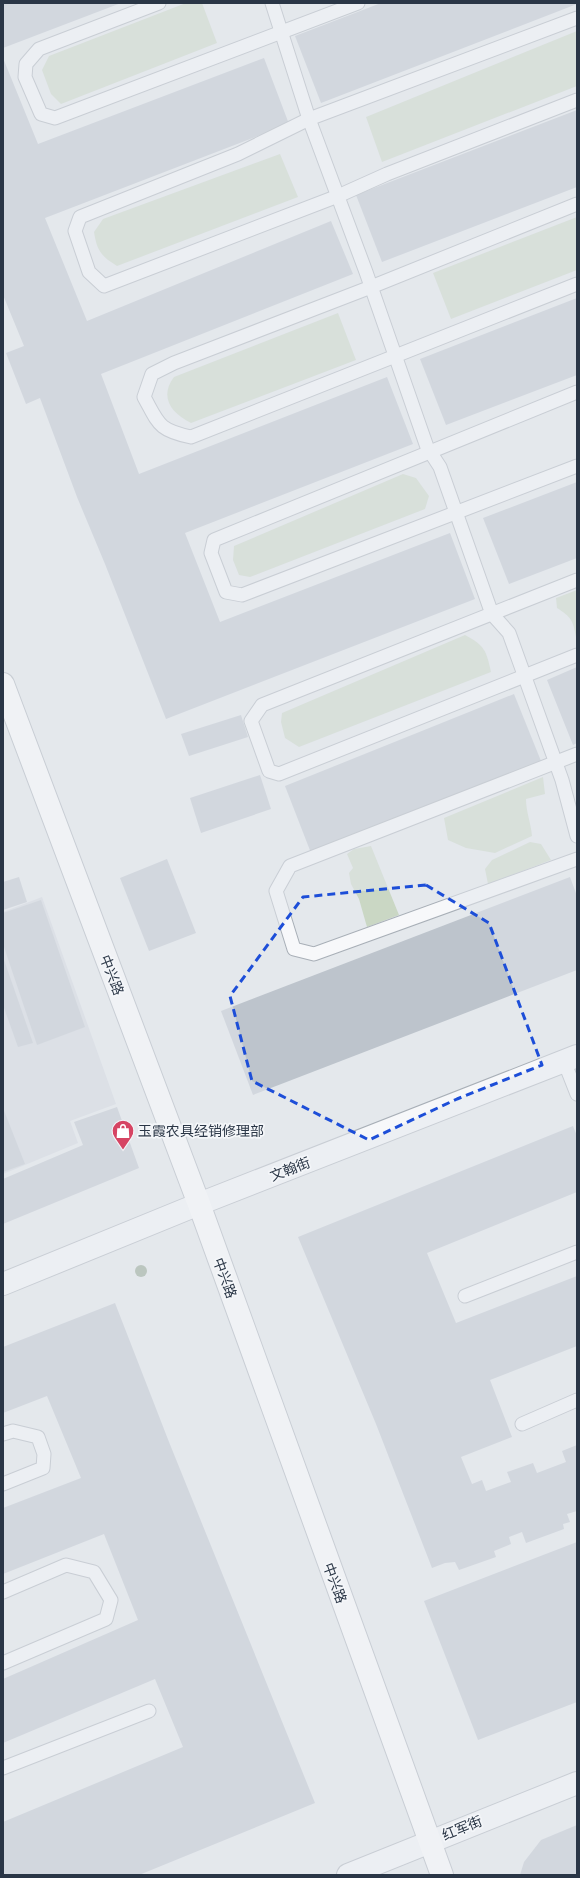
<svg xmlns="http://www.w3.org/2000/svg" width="580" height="1878" viewBox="0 0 580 1878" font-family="'Fira Sans','Noto Sans SC',sans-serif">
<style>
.built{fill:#d2d7de}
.green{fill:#cad7c4}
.building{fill:#bdc4cc}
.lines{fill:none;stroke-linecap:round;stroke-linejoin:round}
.service-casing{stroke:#a8afb7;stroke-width:15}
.minor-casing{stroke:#a8afb7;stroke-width:24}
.secondary-casing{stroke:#a8afb7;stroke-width:24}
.service{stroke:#f7f8fa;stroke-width:13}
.minor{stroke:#f7f8fa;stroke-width:22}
.secondary{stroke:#fff;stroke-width:22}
.tree{fill:#8b9e88}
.marked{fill:none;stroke:#1d4ed8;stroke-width:3;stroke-dasharray:8 5;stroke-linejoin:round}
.labels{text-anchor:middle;stroke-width:3.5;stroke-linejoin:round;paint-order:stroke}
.street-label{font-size:14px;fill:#2a3646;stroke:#f4f6f9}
.poi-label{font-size:14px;fill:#2a3646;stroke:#f4f6f9;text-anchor:start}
</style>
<rect width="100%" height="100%" fill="#e4e8ec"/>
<path class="built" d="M42,897l74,207 -46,17 8,22 -75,31v-262z"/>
<g class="green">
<path d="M186,3h16l15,40 -156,61 -10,-10 -9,-24 7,-14z"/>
<path d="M577,31v55l-195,76 -16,-45z"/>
<path d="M280,154l18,43 -181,69c-16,-10 -20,-15 -23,-34l9,-13z"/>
<path d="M577,217v53l-126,49 -18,-46z"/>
<path d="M338,313l18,47 -165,63c-20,-10 -32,-26 -17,-46z"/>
<path d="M403,474l13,4 13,18 -4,13 -175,68 -11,-2 -6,-15 1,-14z"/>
<path d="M577,590v46l-1,1c-3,-17 -5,-20 -19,-29l-1,-10z"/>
<path d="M465,635c20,11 21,15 26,37l-192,75 -14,-9 -4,-16 1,-9z"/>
<path d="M543,777l2,17 -19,5c0,13 5,24 6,37l-37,17 -29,-5 -18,-8 -4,-22z"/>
<path d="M530,842l11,2 10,16 -63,24 -3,-15 7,-9z"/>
<path d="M371,846l28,69 -32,12 -8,-28 -8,-15 -2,-11 4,-5 -6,-14 7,-5z"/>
</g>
<g class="building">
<path d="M3,3h118l-118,45z"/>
<path d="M381,3h196v1l-256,99 -26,-67z"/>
<path d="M3,58l35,86 226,-86 25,66 -244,94 42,103 244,-100 22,53 -252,100 38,100 248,-97 26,67 -228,89 35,89 230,-89 25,66 -309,120 -61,-155 -28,-67 -37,-99 -14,6 -20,-51 18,-7 -21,-51z"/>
<path d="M577,110v77l-195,75 -26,-67z"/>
<path d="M577,298v77l-131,50 -26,-66z"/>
<path d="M577,482v76l-68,26 -26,-66z"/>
<path d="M577,667v76l-4,2 -26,-65z"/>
<path d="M514,694l27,67 -230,92 -26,-67z"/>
<path d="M241,715l7,22 -59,19 -8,-22z"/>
<path d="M260,775l11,34 -70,24 -11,-35z"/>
<path d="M167,859l29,74 -47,18 -29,-73z"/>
<path d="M19,877l8,25 -24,8v-28z"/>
<path d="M570,877l7,19v74l-324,125 -32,-84z"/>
<path d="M41,900l44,127 -48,18 -34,-101v-31z"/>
<path d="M3,957l30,86 -15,4 -15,-42z"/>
<path d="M117,1107l22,61 -136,56v-45l80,-34 -9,-23z"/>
<path d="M3,1108l22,56 -22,8z"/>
<path d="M573,1126l4,10v56l-150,61 29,70 121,-47v70l-87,34 22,57 -51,20 11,27 10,-4 4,11 25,-9 -4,-10 26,-9 4,10 29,-11 -4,-11 15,-6v66l-10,3 3,8 -7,2 1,5 -38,14 -4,-11 -13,5 2,7 -17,7 2,6 -37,13 -4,-8 -10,1 -13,5 -56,-144 -78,-187z"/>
<path d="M115,1303l54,139 146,361 -176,72h-136v-53l180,-75 -28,-68 -152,64v-64l135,-59 -34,-86 -101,40v-66l78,-30 -34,-82 -44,17v-66z"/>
<path d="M577,1542v160l-99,38 -54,-139z"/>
<path d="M577,1825v50h-57l4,-13 17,-22z"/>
</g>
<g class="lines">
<g class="service-casing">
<g id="service">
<path d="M159,3l-120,46 -13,15 -1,13 16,37 14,4 303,-115"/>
<path d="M272,3l37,116 57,153 61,175 13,20 52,147 17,19 53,147 15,56"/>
<path d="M577,18l-268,101 -71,35 -158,63 -5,14 14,41 15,14 234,-90 49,-22 190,-74"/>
<path d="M577,204l-206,83 -197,76 -22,11 -8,23c15,27 14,33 47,40l386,-153"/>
<path d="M577,392l-363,148 -3,13 15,39 16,3 335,-129"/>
<path d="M577,580l-315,125 -11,16 18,50 10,3 298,-119"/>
<path d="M577,754l-287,112 -14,25 18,58 20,5 263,-95"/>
<path d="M564,1061l13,33"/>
<path d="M465,1296l112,-44"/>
<path d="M522,1424l55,-24"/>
<path d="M3,1434l10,-3 25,6 6,17 -1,14 -40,16"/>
<path d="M3,1592l63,-27 28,7 17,28 -5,19 -103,44"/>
<path d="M3,1768l146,-57"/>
</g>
</g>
<g class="minor-casing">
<g id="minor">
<path d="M3,1284l196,-80 378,-148"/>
<path d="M348,1875l229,-92"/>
</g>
</g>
<g class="secondary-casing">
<path id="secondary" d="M3,684l196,520 243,671"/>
</g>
<use href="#service" class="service"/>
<use href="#minor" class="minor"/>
<use href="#secondary" class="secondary"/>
</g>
<circle class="tree" cx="141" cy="1271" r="6"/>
<path d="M0 0H580V1878H0ZM426,885l63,38 53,142 -85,34 -88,41 -117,-59 -22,-85 73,-99z" fill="#e4e8ec" fill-opacity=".55" fill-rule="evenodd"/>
<path class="marked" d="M426,885l63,38 53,142 -85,34 -88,41 -117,-59 -22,-85 73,-99z"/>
<defs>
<g id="shop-pin" transform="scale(1.15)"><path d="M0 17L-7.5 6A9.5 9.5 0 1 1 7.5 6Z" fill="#d64463" stroke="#f4f6f9"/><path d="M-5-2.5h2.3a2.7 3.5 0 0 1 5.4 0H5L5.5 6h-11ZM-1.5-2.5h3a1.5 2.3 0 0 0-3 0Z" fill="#fff"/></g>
</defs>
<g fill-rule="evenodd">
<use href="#shop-pin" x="123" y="1131"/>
</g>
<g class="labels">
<g class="street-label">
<text transform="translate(112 975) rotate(69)" y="5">中兴路</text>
<text transform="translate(290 1169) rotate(-21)" y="5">文翰街</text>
<text transform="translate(225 1278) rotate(70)" y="5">中兴路</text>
<text transform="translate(335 1583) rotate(70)" y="5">中兴路</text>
<text transform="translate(462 1828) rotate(-22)" y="5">红军街</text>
</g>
<g class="poi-label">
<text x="138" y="1136">玉霞农具经销修理部</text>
</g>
</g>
<rect width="580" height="1878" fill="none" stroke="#2a3646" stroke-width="8"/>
</svg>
